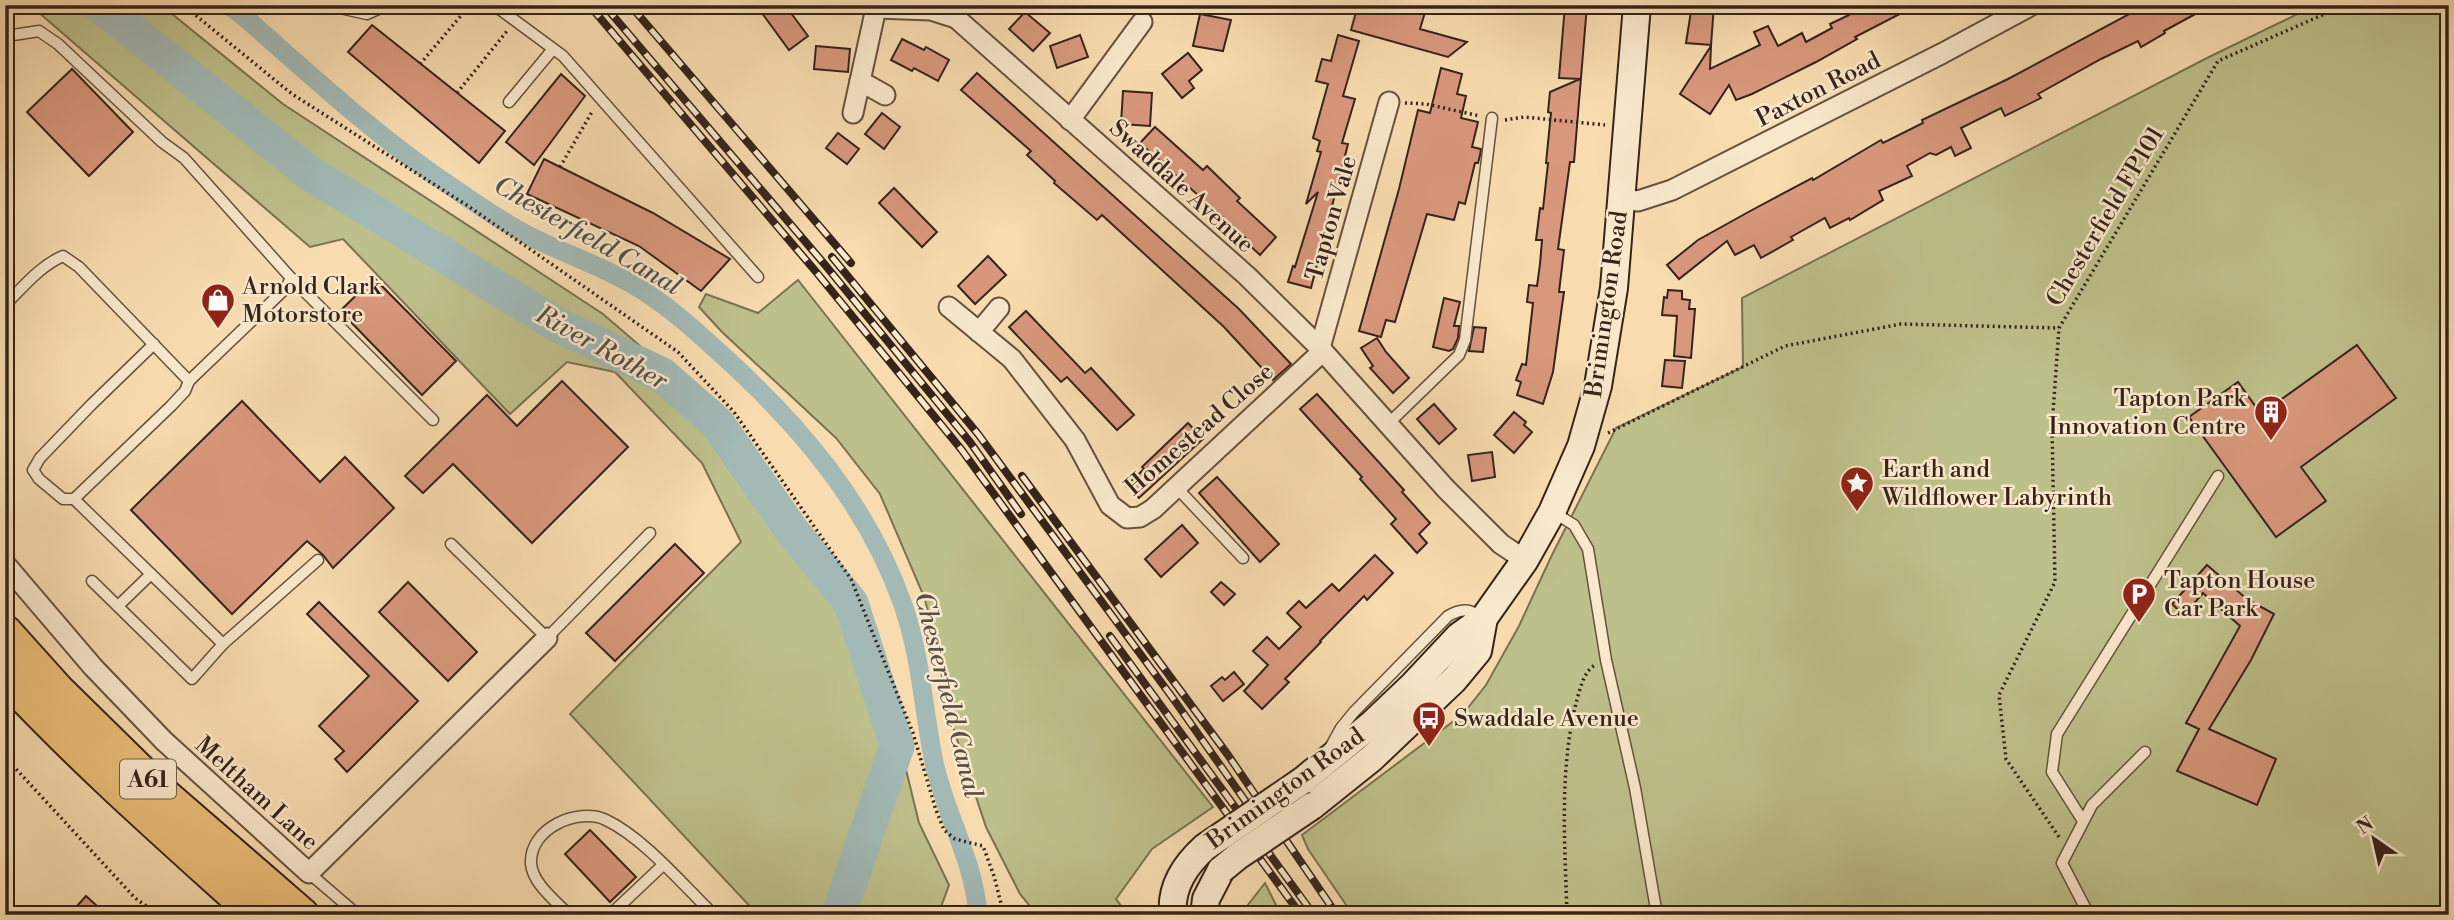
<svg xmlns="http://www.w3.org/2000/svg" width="2454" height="920" viewBox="0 0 2454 920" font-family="'Libre Bodoni',serif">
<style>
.green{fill:#bec08b;stroke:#7a7252;stroke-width:2}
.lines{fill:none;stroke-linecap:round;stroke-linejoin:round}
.canal{stroke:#a2b9b6;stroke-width:19}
.river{stroke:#a2b9b6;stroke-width:35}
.building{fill:#d9987e;stroke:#36231a;stroke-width:2}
.lane-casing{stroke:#665140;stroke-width:13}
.street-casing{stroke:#665140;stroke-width:23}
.secondary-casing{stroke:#36231a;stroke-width:30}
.highway-casing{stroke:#36231a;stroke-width:37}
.path{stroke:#36231a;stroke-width:3.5;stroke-dasharray:2 3.5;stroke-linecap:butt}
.lane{stroke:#fae8cc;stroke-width:10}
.street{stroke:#fae8cc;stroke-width:19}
.secondary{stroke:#fae8cc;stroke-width:26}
.highway{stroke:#ecbe78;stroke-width:33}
.rail-casing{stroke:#36231a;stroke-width:8}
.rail{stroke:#fae8cc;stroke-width:5;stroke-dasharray:16;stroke-linecap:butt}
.secondary-bridge-casing{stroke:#36231a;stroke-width:30;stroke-linecap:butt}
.secondary-bridge{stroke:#fae8cc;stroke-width:26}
.labels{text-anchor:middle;stroke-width:5;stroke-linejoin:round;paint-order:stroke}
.shield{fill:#fae8cc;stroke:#715e4f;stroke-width:2}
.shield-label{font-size:23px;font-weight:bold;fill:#36231a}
.street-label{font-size:24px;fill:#36231a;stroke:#fae8cc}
.poi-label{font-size:24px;fill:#36231a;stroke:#fae8cc;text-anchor:start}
.water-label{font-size:26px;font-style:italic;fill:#565049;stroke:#fae8cc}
</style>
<rect width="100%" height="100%" fill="#f8dcb0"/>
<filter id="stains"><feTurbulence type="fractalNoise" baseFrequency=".00286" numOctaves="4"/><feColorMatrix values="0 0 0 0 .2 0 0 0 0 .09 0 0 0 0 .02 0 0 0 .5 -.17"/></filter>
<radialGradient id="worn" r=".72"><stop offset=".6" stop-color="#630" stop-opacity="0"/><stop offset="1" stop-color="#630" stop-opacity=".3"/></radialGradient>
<g class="green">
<path d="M30,5h131l122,99 320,210 117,101 118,169 61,157 20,82 30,62 -11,30h-180l-188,-201 171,-172 -39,-79 -87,-91 -48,-10 -57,52 -167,-175 -33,8z"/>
<path d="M2316,5h133v910h-1096l-45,-66 -6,-14 161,-121 23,-29 33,-59 32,-69 65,-129 127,-61 -1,-69 467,-241z"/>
<path d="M798,280l415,527 -61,42 -36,50 12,16h-91l-17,-21 -34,-67 -33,-100 -28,-128 -45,-105 -44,-56 -114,-106 -23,-25 7,-13 52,19z"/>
<path d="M1265,883l16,32h-41z"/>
</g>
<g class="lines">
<path class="canal" d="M228,5l14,10c70,61 137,124 214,175 24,16 48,33 73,46 38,19 81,33 116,56 28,18 52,40 76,62 78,70 147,151 182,251 18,51 20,104 31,157 11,52 40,98 44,153"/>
<path class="river" d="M100,5l211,169 247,151 104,50 55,48 75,108 59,72 46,143 -57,164 3,5"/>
</g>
<g class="building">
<path d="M756,5h29l23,31 -19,14z"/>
<path d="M1358,5h18l24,7 2,-7 24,4 -6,20 47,13 -19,15 -97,-27z"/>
<path d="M1565,5h22l-13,157h-4l-12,87 6,1 -5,42h5l-2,14 -9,66 -10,32 -26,-9 4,-13 -5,-2 6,-16 4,1 7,-62 -6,-1 2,-17 8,1 3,-22 2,-24h-6l4,-32 3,1 5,-46h-2l5,-50 -3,-1 2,-20 30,-13 -21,-1z"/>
<path d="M1692,5h22l-3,40 -25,-2z"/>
<path d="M1844,5h73l-62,32 2,2 -41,23 -64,32 -16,6 -7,-15 -19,29 -30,-20 31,-48 -1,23 50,-24 -6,-13 14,-6 10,20 24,-13 4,9 26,-14 -2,-4 19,-9z"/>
<path d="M2146,5h66l-48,26 1,2 -24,14 -3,-6 -37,18 -63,35 3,4 -36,18 -4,-8 -40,20 10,20 -16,8 -4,-9 -15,8 -6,-2 -23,13 5,10 -33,15 4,9 -33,20 -1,-2 -19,10 -5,-10 -34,19 2,3 -32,18 -7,-13 -19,10 -8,-14 -48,38 -12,-14 31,-25 54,-30 60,-32 1,2 68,-40 2,3 40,-20 -1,-3 86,-41z"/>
<path d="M1025,12l25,21 -17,18 -24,-22z"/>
<path d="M1200,14l31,6 -8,31 -30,-5z"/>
<path d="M372,25l133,106 -26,32 -131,-111z"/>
<path d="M1080,35l8,22 -31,11 -7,-22z"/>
<path d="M1338,35l21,6 -16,55 12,3 -13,44 6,1 -37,144 -23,-6 5,-16 2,1 3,-10 20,-65 -12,12 15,-52 -4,-1 3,-10 -7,-3 15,-54 -12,-3 6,-22 9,2z"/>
<path d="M902,39l22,11 2,-3 23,13 -11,21 -24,-13 -2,3 -21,-11z"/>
<path d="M816,46l34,3 -2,23 -34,-3z"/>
<path d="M1188,53l14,17 -13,11 5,7 -12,10 -20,-24z"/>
<path d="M1441,68l21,6 -5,20 9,2 -5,22 17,4 -6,25 9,2 -1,6 -2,8h-3l-10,41 -6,-2 -5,18 -27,-6 -32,108 -9,-2 -5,17 -22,-6 40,-142 19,-79 12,3z"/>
<path d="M72,69l61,63 -44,44 -62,-64z"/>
<path d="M977,73l262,236 52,55 -18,16 -49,-53 -122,-112 -5,5 -43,-37 1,-2 -28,-26 4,-4 -70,-61z"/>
<path d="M561,74l24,22 -51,69 -28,-23z"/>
<path d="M1123,91l29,2 -2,33 -29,-2z"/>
<path d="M882,113l18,14 -16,22 -19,-15z"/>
<path d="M1155,127l48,43 4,-4 33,32 -3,3 39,36 -16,18 -13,-12 2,-2 -109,-98z"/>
<path d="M838,133l21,16 -12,15 -21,-16z"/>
<path d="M544,159l109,54 77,46 -29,32 -62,-45 -112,-52z"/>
<path d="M894,188l43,44 -15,15 -43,-44z"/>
<path d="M988,256l18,19 -31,29 -17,-18z"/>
<path d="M374,278l82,83 -34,34 -82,-84z"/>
<path d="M1668,290l14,1v8l8,1 -1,9h6l-4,49 -17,-2 3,-40 -15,-1 2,-18 3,1z"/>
<path d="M1444,298l16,4 -6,24h5l-1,12 -5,11 -4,2 -16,-4z"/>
<path d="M1026,311l59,62 6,-5 43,47 -17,15 -50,-53 -6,5 -52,-55z"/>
<path d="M1474,327l12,1 -3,24 -14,-1z"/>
<path d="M1377,338l9,14 23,26 -16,15 -23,-25 3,-2 -12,-18z"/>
<path d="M2357,345l39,53 -95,69 25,34 -50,36 -87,-120 49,-35 23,32z"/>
<path d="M1665,360l20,1 -3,27 -20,-2z"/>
<path d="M562,381l66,66 -96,96 -79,-79 -30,29 -18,-17 82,-81 30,31z"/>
<path d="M1317,394l87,96 -2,2 28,31 -11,11 8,9 -10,10 -26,-29 5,-5 -36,-40 2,-2 -62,-68z"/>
<path d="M242,401l78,81 25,-25 49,51 -61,60 -10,-13 -16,-14 -75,73 -101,-104z"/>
<path d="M1434,404l22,25 -17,15 -22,-25z"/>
<path d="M1514,412l12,10 -2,3 8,7 -18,21 -20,-18z"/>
<path d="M1188,423l15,16 -64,59 -13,-12 18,-17 -2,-2z"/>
<path d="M1492,452l3,25 -23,4 -4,-26z"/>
<path d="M1217,477l62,67 -19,18 -61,-69z"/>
<path d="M1182,525l16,18 -37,34 -16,-18z"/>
<path d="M675,544l29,29 -89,88 -29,-28z"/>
<path d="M1375,555l18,18 -26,27 -3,-4 -44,45 1,1 -36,37 4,3 -27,27 -18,-18 24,-26 -15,-14 14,-14 12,12 22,-22 -14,-14 12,-12 7,7 26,-24 7,7z"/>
<path d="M2207,565l41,35 26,14 -23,46 -42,69 67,30 -19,46 -80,-34 22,-42 -13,-6 54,-97 -37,-33 -19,22 -12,-11z"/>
<path d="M408,582l69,70 -29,29 -69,-69z"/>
<path d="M1221,582l14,12 -11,11 -13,-13z"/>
<path d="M319,602l99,99 -71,71 -12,-13 9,-8 -25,-25 50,-50 -62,-62z"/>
<path d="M1234,672l10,12 -21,17 -12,-15 11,-9 3,3z"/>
<path d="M590,830l46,47 -26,25 -45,-48z"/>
<path d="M86,896l21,19h-38z"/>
</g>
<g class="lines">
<g class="lane-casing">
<g id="lane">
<path d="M326,5l41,9 20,-9"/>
<path d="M494,5l69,51 195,221"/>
<path d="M5,41l8,-6 26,-4 19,13 104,98 22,16 107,120 -5,10 -97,93 -4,10 -14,15 -97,93h-11l-24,-20 -6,-9 7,-12 51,-53 63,-61"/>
<path d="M509,102l44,-53"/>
<path d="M291,278l142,142"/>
<path d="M5,305c18,-18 35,-39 58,-49l16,11 110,114"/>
<path d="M1388,424l71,-69 6,-15 27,-222"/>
<path d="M1176,487l67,71"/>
<path d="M74,499l149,145"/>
<path d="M1553,512l21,13 14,24 18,111 29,128 22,127"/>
<path d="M451,544l96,94 103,-105"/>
<path d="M92,581l100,98 31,-35 95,-84"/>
<path d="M118,606l33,-32"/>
<path d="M1330,748l11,-20 13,-16 94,-96c14,-8 21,-7 34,1"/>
<path d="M2083,821l-31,-49 5,-38 161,-258"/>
<path d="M309,873l49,42"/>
<path d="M569,915c-13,-14 -36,-31 -38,-51 -2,-36 47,-57 75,-44 38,18 77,65 108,95"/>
<path d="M610,915l53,-50"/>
<path d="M2089,915l-27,-52 30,-58 53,-53"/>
</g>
</g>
<g class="street-casing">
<g id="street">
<path d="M868,5l8,3 55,2 25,8 291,258 73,72 126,141 55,55 24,16"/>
<path d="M860,81l25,14"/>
<path d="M853,113l23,-105"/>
<path d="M1070,120l72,-98"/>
<path d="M1621,199l17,2 34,-11 271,-137 89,-48"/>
<path d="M949,307l63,52 63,81 35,65 17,13 13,-1 13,-8 170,-158"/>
<path d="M979,332l20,-24"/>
<path d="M1320,348l69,-246"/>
<path d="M5,564l88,103 71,74 145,132 238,-235"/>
</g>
</g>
<g class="secondary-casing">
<g id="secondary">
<path d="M1302,781l71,-58 40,-38 46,-49 25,-18 41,-58 27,-48 29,-66 17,-60 16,-98 23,-283"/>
<path d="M1312,806l60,-48 82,-78 24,-29 6,-33"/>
<path d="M1173,915c-3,-28 12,-50 32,-68"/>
<path d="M1204,915l2,-16 15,-29"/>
</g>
</g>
<g class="highway-casing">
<g id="highway">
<path d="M5,632l53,59 108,106 136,118"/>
<path d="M5,676c79,85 166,161 252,239"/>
</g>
</g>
<g class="path">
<path d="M183,5l109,89 176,112 210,146 56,60 117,167 62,154 23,77 8,20 11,9 28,7 11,30 10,39"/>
<path d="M420,64l50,-59"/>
<path d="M457,93l50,-62"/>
<path d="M1405,103l21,1 54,12"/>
<path d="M1505,120l19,-3 81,8"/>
<path d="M560,167l32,-55"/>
<path d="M1608,433l177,-87 116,-22 158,4"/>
<path d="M5,757l130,141 24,17"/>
<path d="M2059,837l-53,-78 -7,-64 56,-113 -3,-155 7,-99 159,-267 127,-56"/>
<path d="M1567,915c-2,-72 -8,-142 9,-212 4,-13 7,-31 19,-38"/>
</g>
<use href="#lane" class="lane"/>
<use href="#street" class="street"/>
<use href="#secondary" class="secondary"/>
<use href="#highway" class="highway"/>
<g class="rail-casing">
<g id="rail">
<path d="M589,5l228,268 144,176 340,466"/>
<path d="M604,5l222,261 144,176 51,72"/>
<path d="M630,5l221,258"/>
<path d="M832,257l146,177 194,263 79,112"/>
<path d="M1022,476l206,279 109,160"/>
<path d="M1110,636l204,279"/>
</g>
</g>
<use href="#rail" class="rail"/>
<g class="secondary-bridge-casing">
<g id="secondary-bridge">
<path d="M1205,847l97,-66"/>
<path d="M1221,870l17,-14 74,-50"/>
</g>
</g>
<use href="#secondary-bridge" class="secondary-bridge"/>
</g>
<defs>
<g id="shop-pin" transform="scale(1.75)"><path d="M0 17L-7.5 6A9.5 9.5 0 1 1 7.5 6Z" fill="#8f2418" stroke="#fae8cc"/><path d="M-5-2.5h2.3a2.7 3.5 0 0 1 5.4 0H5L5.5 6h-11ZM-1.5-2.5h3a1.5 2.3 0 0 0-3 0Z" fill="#fff"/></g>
<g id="building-pin" transform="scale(1.75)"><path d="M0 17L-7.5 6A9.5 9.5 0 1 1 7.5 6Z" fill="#8f2418" stroke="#fae8cc"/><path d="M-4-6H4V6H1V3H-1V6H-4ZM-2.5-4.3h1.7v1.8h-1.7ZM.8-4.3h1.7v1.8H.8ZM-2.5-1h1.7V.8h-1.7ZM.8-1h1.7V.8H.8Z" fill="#fff"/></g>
<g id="sight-pin" transform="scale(1.75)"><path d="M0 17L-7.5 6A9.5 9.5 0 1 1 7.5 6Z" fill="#8f2418" stroke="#fae8cc"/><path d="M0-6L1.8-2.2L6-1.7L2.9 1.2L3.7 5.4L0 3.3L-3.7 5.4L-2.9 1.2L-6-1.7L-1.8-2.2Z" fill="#fff"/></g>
<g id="parking-pin" transform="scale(1.75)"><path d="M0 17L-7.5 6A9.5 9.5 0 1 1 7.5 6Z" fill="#8f2418" stroke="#fae8cc"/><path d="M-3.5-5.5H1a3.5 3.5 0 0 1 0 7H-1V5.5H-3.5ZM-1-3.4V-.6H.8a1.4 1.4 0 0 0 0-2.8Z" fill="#fff"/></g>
<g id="bus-pin" transform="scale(1.75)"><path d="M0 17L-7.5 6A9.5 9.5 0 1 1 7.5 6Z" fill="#8f2418" stroke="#fae8cc"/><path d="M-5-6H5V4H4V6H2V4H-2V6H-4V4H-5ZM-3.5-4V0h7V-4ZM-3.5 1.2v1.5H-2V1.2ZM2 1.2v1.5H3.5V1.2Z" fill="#fff"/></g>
</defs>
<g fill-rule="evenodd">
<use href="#shop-pin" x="218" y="300"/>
<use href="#building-pin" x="2271" y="412"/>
<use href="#sight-pin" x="1857" y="483"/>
<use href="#parking-pin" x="2139" y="594"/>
<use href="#bus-pin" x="1429" y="718"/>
</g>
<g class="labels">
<rect class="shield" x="120" y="759.5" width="56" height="39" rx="5"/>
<g class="shield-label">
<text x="148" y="787">A61</text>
</g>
<g class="street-label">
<text transform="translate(1818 89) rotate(-27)" y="8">Paxton Road</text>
<text transform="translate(1182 186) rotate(42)" y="8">Swaddale Avenue</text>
<text transform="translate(2105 216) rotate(-59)" y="8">Chesterfield FP101</text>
<text transform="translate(1331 218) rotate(-74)" y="8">Tapton Vale</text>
<text transform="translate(1606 304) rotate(-82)" y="8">Brimington Road</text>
<text transform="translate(1199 429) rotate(-41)" y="8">Homestead Close</text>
<text transform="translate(1285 788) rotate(-36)" y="8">Brimington Road</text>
<text transform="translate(257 793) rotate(42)" y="8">Meltham Lane</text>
</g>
<g class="poi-label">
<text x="242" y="294">Arnold Clark<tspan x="242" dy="28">Motorstore</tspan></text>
<text x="2246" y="406" text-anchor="end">Tapton Park<tspan x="2246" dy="28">Innovation Centre</tspan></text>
<text x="1882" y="477">Earth and<tspan x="1882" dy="28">Wildflower Labyrinth</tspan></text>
<text x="2164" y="588">Tapton House<tspan x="2164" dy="28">Car Park</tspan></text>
<text x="1454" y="726">Swaddale Avenue</text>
</g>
<g class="water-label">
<text transform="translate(588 235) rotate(30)" y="9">Chesterfield Canal</text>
<text transform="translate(602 347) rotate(29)" y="9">River Rother</text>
<text transform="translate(949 695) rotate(76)" y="9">Chesterfield Canal</text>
</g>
</g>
<rect width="2454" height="920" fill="none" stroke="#f8dcb0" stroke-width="28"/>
<rect x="7" y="7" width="2440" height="906" fill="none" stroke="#36231a" stroke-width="3.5"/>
<rect x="14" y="14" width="2426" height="892" fill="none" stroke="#36231a" stroke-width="2"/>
<g transform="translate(2374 839) rotate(326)" stroke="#fae8cc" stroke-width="5" paint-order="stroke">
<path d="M0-5L12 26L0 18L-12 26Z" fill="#36231a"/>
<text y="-10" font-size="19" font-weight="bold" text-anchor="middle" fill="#36231a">N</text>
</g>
<rect width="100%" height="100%" filter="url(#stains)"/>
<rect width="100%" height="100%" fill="url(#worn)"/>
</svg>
